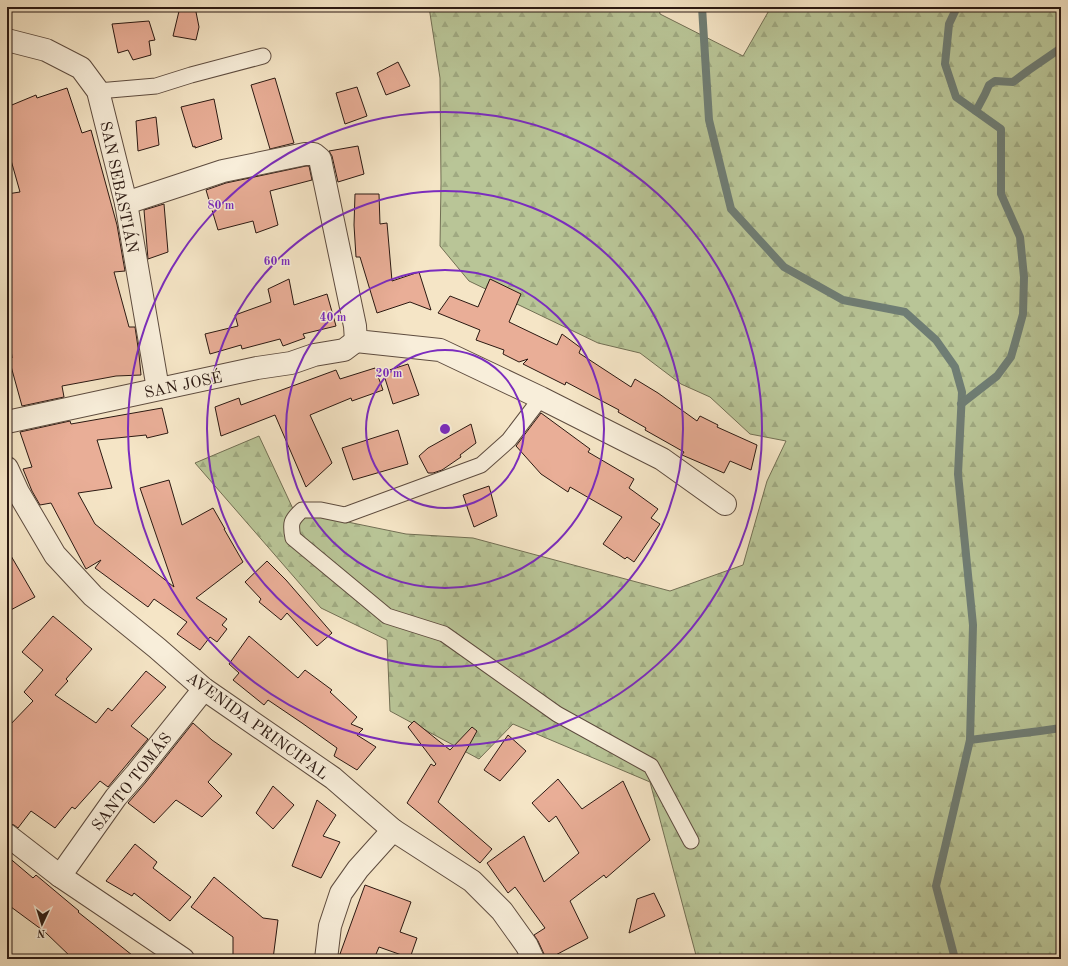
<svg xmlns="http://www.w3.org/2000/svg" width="1068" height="966" viewBox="0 0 1068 966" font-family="'Old Standard TT',serif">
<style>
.forest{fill:url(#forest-firs);stroke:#726f54}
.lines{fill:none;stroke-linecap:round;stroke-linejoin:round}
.stream{stroke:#6f7d74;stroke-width:8}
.building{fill:#e9ae97;stroke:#2b1912}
.service-casing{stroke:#5e4c3f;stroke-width:17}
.minor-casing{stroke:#5e4c3f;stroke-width:24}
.tertiary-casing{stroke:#5e4c3f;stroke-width:24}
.service{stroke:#f8eeda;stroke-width:15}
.minor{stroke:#f8eeda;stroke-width:22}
.tertiary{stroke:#f8eeda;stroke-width:22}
.ring{fill:none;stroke:#7b2cbf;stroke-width:2}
.labels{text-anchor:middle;stroke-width:3;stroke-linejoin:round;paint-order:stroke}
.street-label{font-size:16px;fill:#2b1912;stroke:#f8eeda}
.centre{fill:#7b2cbf;stroke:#f8eeda;stroke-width:2}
.ring-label{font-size:12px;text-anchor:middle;font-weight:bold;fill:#7b2cbf;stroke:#f8eeda;stroke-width:3;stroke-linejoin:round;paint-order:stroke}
</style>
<defs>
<pattern id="forest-firs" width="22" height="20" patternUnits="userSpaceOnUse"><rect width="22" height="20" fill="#b9c597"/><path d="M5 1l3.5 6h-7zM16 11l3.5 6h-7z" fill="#9fa981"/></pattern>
</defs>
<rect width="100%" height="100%" fill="#f5e5c6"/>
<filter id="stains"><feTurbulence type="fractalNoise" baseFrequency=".005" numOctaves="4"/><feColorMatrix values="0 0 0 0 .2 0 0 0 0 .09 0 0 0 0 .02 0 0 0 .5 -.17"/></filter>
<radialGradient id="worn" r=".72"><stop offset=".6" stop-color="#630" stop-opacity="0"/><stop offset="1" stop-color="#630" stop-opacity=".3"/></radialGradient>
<path class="forest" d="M429,7h230l1,7 83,42 28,-49h290v952h-364l-47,-177 -137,-58 -34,35 -89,-48 -3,-71 -66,-32 -126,-145 64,-27 35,75 112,23 67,4 197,53 73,-26 24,-84 19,-40 -36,-7 -40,-37 -29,-13 -41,-31 -42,-10 -129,-62 -29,-35 1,-63 -1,-105z"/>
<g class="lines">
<g class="stream">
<path d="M702,7l7,113 22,89 53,58 59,33 62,12 31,28 19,27 7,25 -4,82 15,151 -3,115 -34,146 19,73"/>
<path d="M957,7l-8,17 -4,40 11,33 45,32v65l19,43 4,40 -1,37 -6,22 -6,21 -14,19 -36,28"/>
<path d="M976,111l9,-17 4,-9 6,-4 18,1 16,-12 32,-22"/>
<path d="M970,740l70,-9 21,-3"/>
</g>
</g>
<g class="building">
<path d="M180,7h15l4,20 -3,13 -23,-4z"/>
<path d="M149,21l6,19 -6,1 2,14 -18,5 -5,-10 -10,3 -6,-29z"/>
<path d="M398,62l12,24 -24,9 -9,-22z"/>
<path d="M275,78l19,65 -24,6 -19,-64z"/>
<path d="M357,87l10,29 -22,8 -9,-31z"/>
<path d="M67,88l15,45 9,-3 26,95 8,46 -11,1 15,55h6l4,27 2,21 -25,1 -54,10 2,11 -42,9 -13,-47 3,-1 -5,-47v-117l13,-2 -13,-46v-39l29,-12 1,3z"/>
<path d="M214,99l8,40 -27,9v-2l-2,1 -12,-40z"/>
<path d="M156,117l3,28 -21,6 -2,-30z"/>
<path d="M358,146l6,28 -26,8 -6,-26 -3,-5z"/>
<path d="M306,166h3l3,14 -42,11 8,34 -22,8 -3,-12 -35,9 -12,-40 20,-7z"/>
<path d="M355,194h24l1,30 7,-1 5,58 27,-9 12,38 -21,-8 -33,11 -17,-56h-4l-2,-32z"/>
<path d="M164,204l4,48 -20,7 -4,-49z"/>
<path d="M289,279l5,26 33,-11 9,32 -33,8 2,4 -22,8 -3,-7 -38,10 -1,-4 -31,9 -5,-20 33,-8 -3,-11 36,-13 -3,-13z"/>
<path d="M490,279l31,15 -12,28 48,23 5,-11 19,14 -2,5 52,34 4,-8 23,14 39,28 3,-5 18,9 -1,2 40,18 -6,25 -21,-9 -6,12 -42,-18 2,-3 -39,-22 1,-2 -28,-16 1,-2 -53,-28 -1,3 -42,-21 5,-5 -9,3 -16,-8 1,-4 -28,-10 4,-10 -42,-17 12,-17 28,11z"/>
<path d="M408,364l11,31 -26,9 -10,-32z"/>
<path d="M375,368l8,22 -31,11 -1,-3 -41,17 22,48 -26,24 -31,-72 -54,21 -6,-29 24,-9 2,7 95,-35 4,9z"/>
<path d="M162,408l6,25 -21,5 -1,-3 -49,5 15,48 -34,5 17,31 79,63 -34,-99 29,-8 13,45 31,-17 12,21h-1l19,33 -47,36 31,21 -5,6 5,4 -10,13 -7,-5 -10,13 -23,-16 10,-12 -33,-23 -6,8 -53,-39 6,-8 -15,9 -35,-66 -11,2 -8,-14 -9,-22 9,-2 -12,-35 50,-11 1,3z"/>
<path d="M541,413l49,36 -2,3 46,27 -5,9 29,21 -7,9 9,6 -26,38 -7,-5 -2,2 -22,-15 19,-27 -52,-30 -2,5 -27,-18 -25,-28z"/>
<path d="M471,424l5,19 -16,12 1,2 -19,13 -9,3h-5l-9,-17 9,-8z"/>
<path d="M398,430l10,34 -55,16 -11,-32z"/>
<path d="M489,486l8,30 -23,11 -11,-32z"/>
<path d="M7,549l28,48 -28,15z"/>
<path d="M267,561l19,19 46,53 -15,13 -30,-33 -6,7 -22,-18 2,-3 -16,-17z"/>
<path d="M53,616l39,33 -26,30 2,2 -13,14 41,28 12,-15 4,3 34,-40 20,16 -35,39 17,13 -40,48 -8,-6 -25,28 -3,-2 -17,21 -24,-17 -13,17 -4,-3 -7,-2v-95l26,-27 -9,-9 19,-22 -21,-18z"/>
<path d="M249,636l49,42 7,-8 27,20 -2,2 27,25 -6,7 12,5 -6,6 19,12 -19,23 -23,-14 3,-8 -35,-25 -34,-23 -4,5 -31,-25 6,-7 -10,-9z"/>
<path d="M414,721l36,29 22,-23 5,4 -39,71 54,47 -12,14 -73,-60 24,-39 3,2 2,-2 -28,-37z"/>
<path d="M193,723l19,17 20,14 -24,28 14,14 -20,21 -26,-17 -22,23 -26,-20 18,-21z"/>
<path d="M508,735l18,16 -26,30 -16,-11z"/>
<path d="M558,779l24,30 41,-28 27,59 -44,38 -2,-3 -34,26 18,37 -40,21h-3l-1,-5 -6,-13 -4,-6 11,-7 -30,-41 -7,6 -21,-30 37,-27 20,46 35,-29 -23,-37 -7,6 -17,-19z"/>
<path d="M273,786l21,19 -21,24 -17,-16z"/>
<path d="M317,800l19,15 -13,21 17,6 -19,36 -29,-12z"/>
<path d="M135,844l22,18 -4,6 38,29 -21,24 -36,-28 -2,3 -26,-15z"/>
<path d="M7,856l26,22 3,-3 43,36 -1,1 59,47h-64l-28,-27 -38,-28z"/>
<path d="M214,877l49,41 15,2 -5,39h-40v-22l-42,-30z"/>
<path d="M365,885l46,17 -11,30 17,6 -7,20 -31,-11 -5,12h-19l-15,-5z"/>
<path d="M654,893l11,23 -36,17 8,-34z"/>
</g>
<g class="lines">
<g class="service-casing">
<g id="service">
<path d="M98,91l58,-5 35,-11 72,-19"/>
<path d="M541,398l-32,42 -28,25 -136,50 -24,-5h-19c-11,10 -12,13 -9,28l94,78 57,18 113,80 94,52 40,75"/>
</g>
</g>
<g class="minor-casing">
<g id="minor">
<path d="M7,40l39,10 35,18 17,23 28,112 32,186"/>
<path d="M126,203l97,-32 82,-17h9l6,5 35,167 1,15 84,9 101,48 121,61 63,45"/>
<path d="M7,422l250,-54 34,-5 23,-8 30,-5 12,-9"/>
<path d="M7,835l53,41 123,83"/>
<path d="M60,876l56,-79 20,-23 68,-85"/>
<path d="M326,959l4,-33 11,-33 17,-24 35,-39"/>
</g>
</g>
<g class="tertiary-casing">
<path id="tertiary" d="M7,468l11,24 37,63 38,41 64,52 47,41 129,89 60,52 79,51 30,30 25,35 6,13"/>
</g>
<use href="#service" class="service"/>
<use href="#minor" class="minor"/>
<use href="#tertiary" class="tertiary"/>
</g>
<g class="ring">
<circle cx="445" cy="429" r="79"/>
<circle cx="445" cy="429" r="159"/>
<circle cx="445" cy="429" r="238"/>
<circle cx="445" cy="429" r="317"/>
</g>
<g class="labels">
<g class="street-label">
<text transform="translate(120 187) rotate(78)" y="6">SAN SEBASTIÁN</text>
<text transform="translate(183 384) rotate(-12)" y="6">SAN JOSÉ</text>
<text transform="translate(258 725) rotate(36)" y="6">AVENIDA PRINCIPAL</text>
<text transform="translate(131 781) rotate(-52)" y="6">SANTO TOMÁS</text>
</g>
</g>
<circle cx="445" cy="429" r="6" class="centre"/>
<g class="ring-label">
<text x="221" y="209">80 m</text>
<text x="277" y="265">60 m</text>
<text x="333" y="321">40 m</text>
<text x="389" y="377">20 m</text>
</g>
<rect width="1068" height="966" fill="none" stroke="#f5e5c6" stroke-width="24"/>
<rect x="8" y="8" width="1052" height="950" fill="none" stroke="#2b1912" stroke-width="2"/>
<rect x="12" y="12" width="1044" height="942" fill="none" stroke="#2b1912"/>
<g transform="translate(42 924) rotate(184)" stroke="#f8eeda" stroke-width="3" paint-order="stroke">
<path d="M0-3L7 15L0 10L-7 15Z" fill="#2b1912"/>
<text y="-6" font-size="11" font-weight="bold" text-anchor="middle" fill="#2b1912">N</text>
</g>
<rect width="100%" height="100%" filter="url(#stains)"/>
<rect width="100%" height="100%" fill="url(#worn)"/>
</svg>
